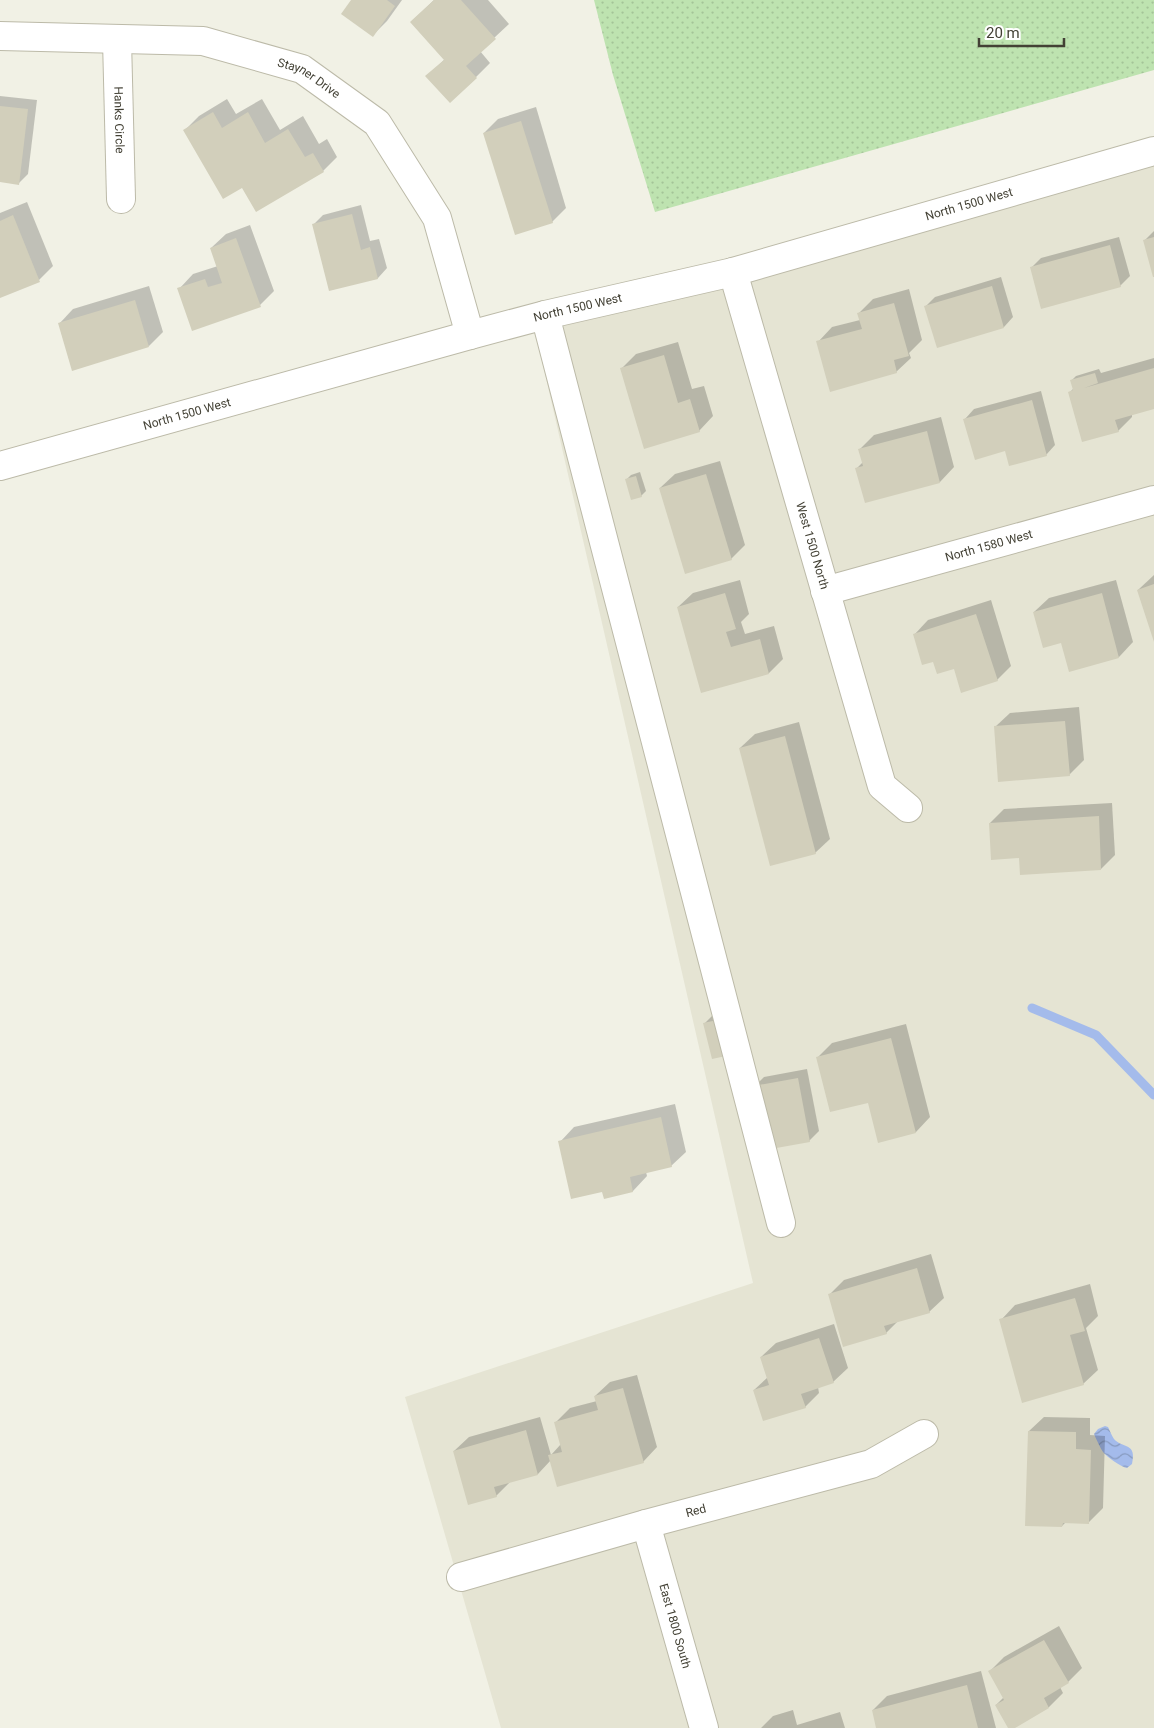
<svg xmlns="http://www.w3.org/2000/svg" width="1154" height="1728" viewBox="0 0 1154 1728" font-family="Roboto,sans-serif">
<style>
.residential{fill:#e5e4d3}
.grass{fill:url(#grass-dots)}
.water{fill:url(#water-waves)}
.shadow{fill:#0003}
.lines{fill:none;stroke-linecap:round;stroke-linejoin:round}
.stream{stroke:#a4bbeb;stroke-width:9}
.building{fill:#d2cfbb}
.minor-casing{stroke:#bcbaa8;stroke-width:30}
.minor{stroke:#fff;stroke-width:28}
.labels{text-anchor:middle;stroke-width:4;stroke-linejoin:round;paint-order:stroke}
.street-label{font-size:12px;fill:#434135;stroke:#fff}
</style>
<defs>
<pattern id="grass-dots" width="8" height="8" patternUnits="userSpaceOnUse" patternTransform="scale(1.25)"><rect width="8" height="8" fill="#bee3b0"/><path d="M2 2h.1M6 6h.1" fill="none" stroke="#a4c498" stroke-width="1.8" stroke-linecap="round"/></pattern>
<pattern id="water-waves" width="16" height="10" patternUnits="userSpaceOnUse" patternTransform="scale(1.25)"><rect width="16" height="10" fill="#a4bbeb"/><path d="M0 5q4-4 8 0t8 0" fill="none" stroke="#879abf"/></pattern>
</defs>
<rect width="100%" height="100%" fill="#f1f1e5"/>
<path class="residential" d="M1154,148v1580h-653l-96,-331 348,-114 -213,-931 5,-37z"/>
<path class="grass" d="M594,0h560v70l-499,142 -42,-137z"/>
<path class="water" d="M1105,1426l3,1c2,4 4,9 6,12 9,10 23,3 18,25l-5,4c-6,-1 -20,-11 -24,-16 -2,-3 -7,-13 -9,-18l4,-5z"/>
<g class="shadow">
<path d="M353,0h49l-15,21 -14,14z"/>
<path d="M434,0h54l21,24 -29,27 10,12 -14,14 -49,-1 18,-17 -34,-37z"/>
<path d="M0,96l37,4 -9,74 -9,9 -19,-2z"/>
<path d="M227,99l9,15 26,-15 18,31 23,-14 16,28 8,-5 10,18 -14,14 -81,15 -57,-56 14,-14z"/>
<path d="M536,107l30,101 -14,14 -68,-89 14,-14z"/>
<path d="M27,202l26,64 -14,14 -39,14v-81z"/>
<path d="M361,205l9,36 9,-2 8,29 -9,10 -48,12 -17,-65 10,-10z"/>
<path d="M250,225l24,66 -14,14 -81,-16 14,-15 25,-8 -7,-18 15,-14z"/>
<path d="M1154,231v44l-9,-35z"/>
<path d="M1119,237l11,39 -10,10 -89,-18 10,-10z"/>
<path d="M1001,277l12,40 -9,10 -66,19 -12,-40 9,-9z"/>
<path d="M149,286l14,46 -14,14 -90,-22 14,-15z"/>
<path d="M909,289l13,51 -13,13 2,5 -15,14 -78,-30 14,-15 28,-7 -1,-7 14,-14z"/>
<path d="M678,342l14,47 12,-3 9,30 -14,15 -78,-62 15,-15z"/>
<path d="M1154,358v50l-22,6v3l-14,14 -48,-39 4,-4 -2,-8 4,-4 23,-7 2,4z"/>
<path d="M1041,391l14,54 -9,10 -40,-5 -41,-31 9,-10z"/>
<path d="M941,417l13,50 -14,15 -83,-14 6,-6 -3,-13 14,-14z"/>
<path d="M720,461l25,84 -14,14 -71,-71 15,-14z"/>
<path d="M640,472l6,19 -5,5 -15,-16 5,-5z"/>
<path d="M1154,575v64l-16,-49z"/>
<path d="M740,580l9,34 -8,8 4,12 29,-8 9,33 -14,14 -67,19 -24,-85 15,-14z"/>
<path d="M1116,580l17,62 -14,15 -57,-16 -28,-29 15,-14z"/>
<path d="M991,600l20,66 -14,14 -63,-20 -20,-25 14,-15z"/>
<path d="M1079,707l5,53 -15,15 -74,-48 15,-14z"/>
<path d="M799,722l31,117 -15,14 -75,-105 15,-14z"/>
<path d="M1112,803l3,52 -14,14 -81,-12 -30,-34 14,-14z"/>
<path d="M714,1014l30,29 -40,-19z"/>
<path d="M906,1024l24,93 -14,15 -37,9 -10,-40 -51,-44 14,-14z"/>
<path d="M807,1069l12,62 -10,10 -55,-54 10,-10z"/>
<path d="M675,1104l11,48 -15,14 -25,6 1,4 -14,15 -28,6 -2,-7 -43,-48 14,-15z"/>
<path d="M931,1254l13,44 -15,14 -31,9 -12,12 -56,-39 14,-14z"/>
<path d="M1090,1284l8,32 -12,12 12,42 -15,14 -82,-64 14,-15z"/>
<path d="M834,1324l14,44 -15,14 -15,5 1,6 -14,14 -51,-17 14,-13 -7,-20 15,-14z"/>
<path d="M637,1375l20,72 -14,15 -92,-2 -13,14 -27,7 -15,15 -42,-45 15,-14 71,-20 11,38 10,-11 -6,-21 15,-15 27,-7 -2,-5 15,-14z"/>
<path d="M1044,1417l46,1v17l15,1 -2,72 -15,15 -22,-1 -4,4 -33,-95z"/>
<path d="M1059,1626l23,42 -14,14 -8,5 3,6 -14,14 -37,21h-3l-13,-23 8,-8 -14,-26 14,-14z"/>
<path d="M981,1671l15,57h-118l-5,-18 14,-14z"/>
<path d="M793,1710l4,15 43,-13 5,16h-84l12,-12z"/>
</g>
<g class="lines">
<path class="stream" d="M1032,1008l64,27 58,60"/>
</g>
<g class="building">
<path d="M351,0h36l8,6 -22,31 -32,-23z"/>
<path d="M434,0h27l35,39 -30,27 11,12 -27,25 -25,-27 19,-16 -34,-38z"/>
<path d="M0,106l28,3 -9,76 -19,-3z"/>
<path d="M213,112l9,16 26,-16 17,31 23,-14 17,28 8,-4 11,19 -68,40 -14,-24 -19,11 -40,-69z"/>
<path d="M521,121l32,102 -38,12 -32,-102z"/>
<path d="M352,214l9,36 9,-3 8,32 -49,12 -17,-67z"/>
<path d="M13,215l27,67 -40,16v-77z"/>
<path d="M1154,237v40h-1l-10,-37z"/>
<path d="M236,238l25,69 -69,24 -15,-43 28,-9 3,8 14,-4 -12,-35z"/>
<path d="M1110,245l11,42 -80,22 -11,-42z"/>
<path d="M992,286l12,42 -67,20 -13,-42z"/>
<path d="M135,300l14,47 -77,24 -14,-48z"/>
<path d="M894,303l15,53 -15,4 3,13 -67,19 -14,-51 46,-12 -5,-16z"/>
<path d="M664,355l14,48 12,-4 10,33 -56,17 -24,-81z"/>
<path d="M1154,368v41l-39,11 4,12 -37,10 -14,-50 5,-2 -3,-10 25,-7 3,10 -14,5z"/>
<path d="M1032,400l15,56 -38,10 -4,-15 -30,9 -12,-41z"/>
<path d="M927,431l13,52 -75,20 -10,-35 8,-2 -5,-17z"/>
<path d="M706,474l26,86 -47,14 -26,-86z"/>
<path d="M636,476l6,21 -11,3 -6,-21z"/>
<path d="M1154,584v58l-17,-52z"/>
<path d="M725,593l11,36 -10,3 5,15 29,-8 9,35 -68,19 -24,-86z"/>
<path d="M1102,593l17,65 -50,14 -8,-29 -18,5 -10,-36z"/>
<path d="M976,614l22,67 -37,12 -7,-24 -17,5 -4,-12 -11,3 -9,-31z"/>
<path d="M1065,721l5,55 -72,6 -4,-56z"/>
<path d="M785,736l31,118 -46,12 -31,-118z"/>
<path d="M1099,816l2,54 -81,5 -1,-17 -28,2 -2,-37z"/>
<path d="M727,1018l8,36 -23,5 -9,-36z"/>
<path d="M891,1038l25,95 -38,10 -10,-40 -38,9 -14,-55z"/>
<path d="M798,1078l12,64 -45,8 -12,-64z"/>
<path d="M661,1117l11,50 -42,10 3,15 -29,7 -2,-7 -31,7 -13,-58z"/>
<path d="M917,1268l13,45 -46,13 3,8 -44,13 -15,-53z"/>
<path d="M1075,1298l10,33 -15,4 14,50 -62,18 -23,-84z"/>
<path d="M819,1338l15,45 -33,11 5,14 -43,13 -10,-31 16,-5 -9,-28z"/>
<path d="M623,1388l21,75 -87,24 -9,-32 14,-3 -8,-30 44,-12 -4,-14z"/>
<path d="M526,1430l12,45 -44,12 3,10 -29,8 -15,-54z"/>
<path d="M1028,1431l48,1v17l15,1 -2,74 -26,-1 -1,4 -37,-1z"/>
<path d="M1044,1640l25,43 -25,15 5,10 -34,20h-7l-13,-23 9,-5 -16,-29z"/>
<path d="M967,1685l11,43h-102l-4,-18z"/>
</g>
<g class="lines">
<g class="minor-casing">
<g id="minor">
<path id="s1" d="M0,36l203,5 99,28 75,54 60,95 33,117"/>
<path id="s2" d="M117,40l4,159"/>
<path id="s3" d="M733,272l149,514 26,22"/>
<path d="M545,315l236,908"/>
<path id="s4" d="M0,466l470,-131 75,-20 188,-43 421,-121"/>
<path id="s5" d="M825,591l329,-91"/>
<path id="s6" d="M646,1524l58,204"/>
<path id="s7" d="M461,1577l185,-53 225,-60 53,-30"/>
</g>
</g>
<use href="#minor" class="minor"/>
</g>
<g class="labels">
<g class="street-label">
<text dy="4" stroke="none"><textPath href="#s1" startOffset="316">Stayner Drive</textPath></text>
<text dy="4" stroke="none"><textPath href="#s2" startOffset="80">Hanks Circle</textPath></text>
<text dy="4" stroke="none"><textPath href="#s4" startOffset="1004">North 1500 West</textPath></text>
<text dy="4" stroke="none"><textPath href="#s4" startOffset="599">North 1500 West</textPath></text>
<text dy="4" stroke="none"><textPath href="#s4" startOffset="194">North 1500 West</textPath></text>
<text dy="4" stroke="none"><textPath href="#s5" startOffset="170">North 1580 West</textPath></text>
<text dy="4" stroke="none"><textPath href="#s3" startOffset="285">West 1500 North</textPath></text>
<text dy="4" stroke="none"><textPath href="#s7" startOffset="244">Red</textPath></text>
<text dy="4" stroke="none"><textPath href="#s6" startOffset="106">East 1800 South</textPath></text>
</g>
</g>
<path d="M979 38v8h85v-8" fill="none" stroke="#434135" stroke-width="2.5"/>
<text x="986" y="38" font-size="15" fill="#434135" stroke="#ffffff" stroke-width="4" paint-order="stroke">20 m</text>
</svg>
